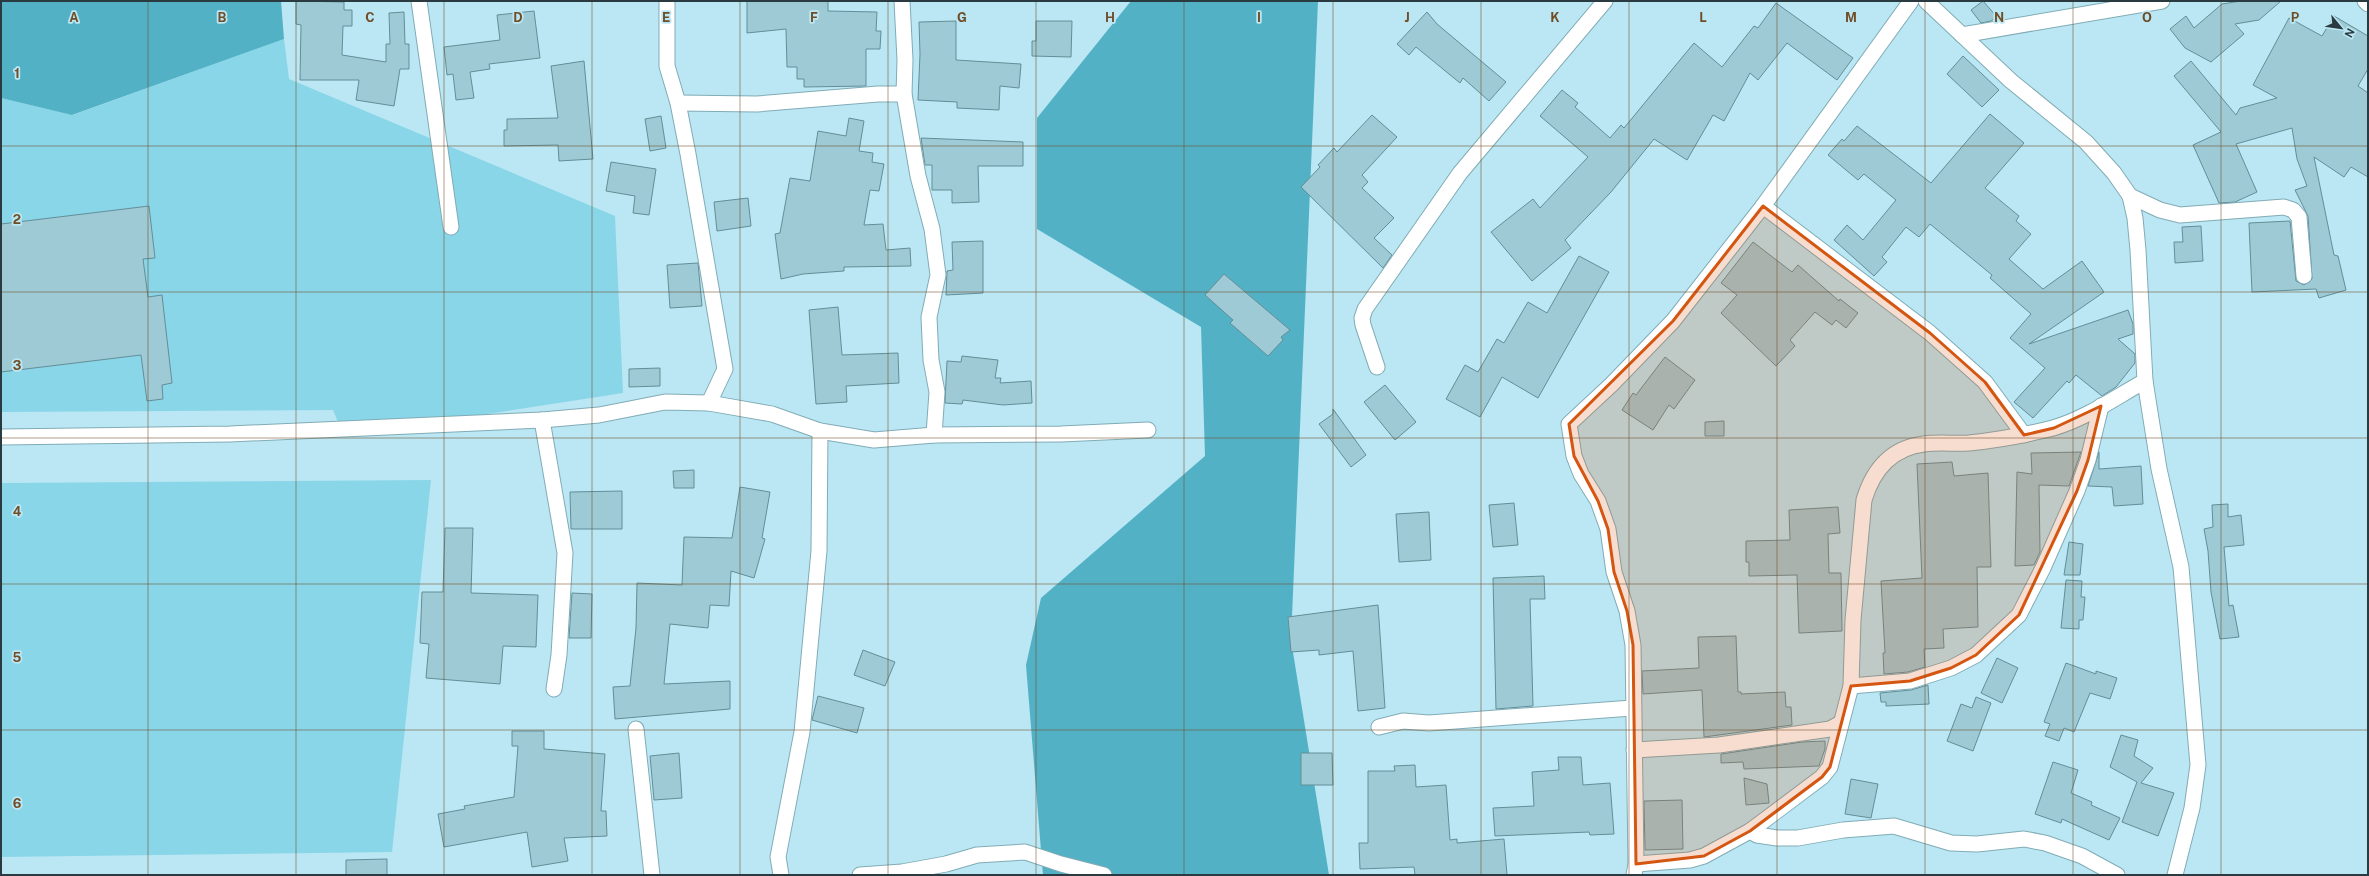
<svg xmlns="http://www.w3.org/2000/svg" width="2369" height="876" viewBox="0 0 2369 876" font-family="'Public Sans',sans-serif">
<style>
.green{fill:#89d6e8}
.forest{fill:#53b1c6}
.building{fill:#9ecad5;stroke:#638e98}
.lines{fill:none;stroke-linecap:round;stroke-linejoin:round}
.minor-casing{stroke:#80acb6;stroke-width:17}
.minor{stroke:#fff;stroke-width:15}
.marked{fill:#d55611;fill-opacity:0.2;stroke:#d55611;stroke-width:3;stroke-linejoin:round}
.grid{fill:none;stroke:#714d27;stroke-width:1;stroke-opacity:0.55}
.grid-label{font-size:13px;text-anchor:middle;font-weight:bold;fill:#714d27;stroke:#bae7f3;stroke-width:3.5;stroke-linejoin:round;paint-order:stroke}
</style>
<rect width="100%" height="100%" fill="#bae7f3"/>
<g class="green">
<path d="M284,39l5,40 326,137 8,177 -279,43 -11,-26 -332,2v-314l72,17z"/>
<path d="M431,480l-39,372 -391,5v-374z"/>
</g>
<g class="forest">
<path d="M1,1h280l3,38 -212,76 -71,-17z"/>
<path d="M1131,1h187l-27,639 38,235h-286l-17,-210 15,-67 164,-142 -4,-129 -164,-98v-111z"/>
</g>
<g class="building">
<path d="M296,1l48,1v8h8v16h-9l-1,29 44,7v-18h4l-1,-31 15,-1 1,32h4v25h-9l-6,37 -38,-6 3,-20h-59l1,-55 -5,-1z"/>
<path d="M747,1h81v10l49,1 -1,19h5l-1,18h-14v37l-62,1v-8h-7v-12h-10l-1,-38 -39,4z"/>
<path d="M1983,1l14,16 -6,4 -10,2 -10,-13z"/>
<path d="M2241,1h40l-22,19 -24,4 9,10 -33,28 -26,-14 -15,-19 16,-13 8,12 28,-24z"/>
<path d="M1776,3l77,55 -16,22 -50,-37 -29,37 -8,-7 -26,48 -11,-6 -26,45 -33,-21 -43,53 -46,48 6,8 -39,33 -41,-49 42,-33 7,9 48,-51 -48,-41 22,-26 16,13 -3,4 35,31 11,-13 3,3 70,-85 28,24 32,-41 4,2z"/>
<path d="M534,11l6,47 -51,6 1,5 -20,3 4,26 -18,2 -3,-26 -6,1 -3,-28 56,-7 -3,-25z"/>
<path d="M1427,12l10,12 69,58 -17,19 -26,-23 -3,5 -44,-36 -7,8 -12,-11z"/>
<path d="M2334,16l34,20v33l-10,17 10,7v84l-17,-10 -7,10 -30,-20 20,98 4,1 8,34 -27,8 -3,-9 -64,3 -3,-69 41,-2 6,60 8,4 8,-6 -4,-63 -13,-26 12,-4 -10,-27 -5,-31 -56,16 21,48 -22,10 -16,1 -26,-58 28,-13 -47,-56 17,-15 45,54 4,-7 37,-10 -24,-13 36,-67 33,18z"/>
<path d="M956,21v39l65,4 -2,24 -19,-2 -1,24 -42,-2v-6l-39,-2 2,-46 -1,-32z"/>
<path d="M1036,21h36l-1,36 -39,-1v-15h4z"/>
<path d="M1963,56l36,34 -17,17 -35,-33z"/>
<path d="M584,61l9,98 -34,2 -1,-16 -54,1v-16h3v-11l51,-1 -7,-52z"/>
<path d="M1990,114l34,29 -39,45 34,28 -3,5 15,13 -22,25 34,30 39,-28 22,31 -75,52 99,-34 5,14v10l-15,5 17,15v9l-19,24 -14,9 -26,-21 -7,8 -2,-2 -34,37 -19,-16 31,-34 -35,-30 21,-24 -41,-36 2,-3 -62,-51 -11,13 -13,-10 -24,30 5,5 -13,14 -40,-36 13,-15 16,15 33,-40 -32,-26 -6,6 -30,-25 14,-16 2,2 13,-15 74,57z"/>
<path d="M1372,115l25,22 -35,38 6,7 -6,6 32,30 -20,20 18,17 -9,13 -82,-81 19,-20 -2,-2 16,-17 3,4z"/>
<path d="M661,116l5,32 -16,3 -5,-32z"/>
<path d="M849,118l15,3 -5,30 14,2 -1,9 12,2 -5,27 -9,-1 -6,35 19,-1 3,26 24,-2 1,18 -67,1v4l-41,3 -22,5 -6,-45 5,-1 10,-55 20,3 8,-50 28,5z"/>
<path d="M921,138l102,4v24h-45l1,36 -27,1v-13h-20v-25h-7z"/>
<path d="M611,162l45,7 -7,46 -16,-2 2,-17 -29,-5z"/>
<path d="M748,198l3,28 -34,5 -3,-29z"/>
<path d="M149,206l6,52 -12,1 5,38 14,-2 10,88 -10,2 1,14 -16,2 -6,-46 -140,17v-148z"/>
<path d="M2201,226l2,35 -28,2 -1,-21h9l-1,-15z"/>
<path d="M983,241v52l-37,2 1,-24 6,-1 -1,-28z"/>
<path d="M1753,242l39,30 6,-7 41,36 1,-2 18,14 -12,15 -10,-8 -4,5 -17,-13 -25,28 5,6 -19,20 -55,-53 16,-18 -16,-12z"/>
<path d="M1579,256l30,16 -71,126 -36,-21 -22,40 -34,-18 19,-34 13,7 19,-33 7,4 24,-41 19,11z"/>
<path d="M698,263l4,43 -32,2 -3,-43z"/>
<path d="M1224,274l66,56 -9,7 2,3 -15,16 -38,-33 3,-3 -28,-25z"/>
<path d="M838,307l4,48 56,-2 1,30 -53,3 1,16 -31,2 -7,-94z"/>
<path d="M962,356l36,4 -3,18h6l-1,5 31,-2 1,22 -29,2 -40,-5 -1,4 -17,-1 2,-42 14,1z"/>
<path d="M1665,357l30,23 -21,29 -5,-4 -16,25 -31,-20 11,-17 3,2z"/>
<path d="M660,368v18l-31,1v-18z"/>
<path d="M1385,385l31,37 -21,18 -31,-38z"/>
<path d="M1333,409l33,46 -15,12 -32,-43 14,-10z"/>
<path d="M1724,421v15h-19v-14z"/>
<path d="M2081,452l-12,34 -30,-1 1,67 -6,13 -19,1 2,-94 15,2 -1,-21z"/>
<path d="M2099,452v17l42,-3 2,38 -29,2 -2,-19 -24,-1z"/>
<path d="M1952,462l2,14 34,-3 3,94h-14l1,60 -35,2 1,19 -20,1 1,18 -17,5 -24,2 -1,-21h2l-4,-72 41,-3 -5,-114z"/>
<path d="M694,470v18h-20l-1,-17z"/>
<path d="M740,487l30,5 -8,46 3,1 -11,39 -23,-7 -2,35 -19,-1 -2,23 -38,-4 -6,60 66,-3v28l-115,10 -2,-32 17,-1 6,-58 1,-45 45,2 2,-48 48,1z"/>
<path d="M622,491v38h-51l-1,-37z"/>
<path d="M1514,503l4,42 -25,2 -4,-42z"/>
<path d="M2228,504v13l13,-2 3,30 -20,2 5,59 4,-1 6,32 -19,2 -9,-47 -3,-41 -4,-22 9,-2 -1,-22z"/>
<path d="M1838,507l2,26 -12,1 1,39h12l1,58 -43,2 -2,-58 -48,1v-14h-3v-21l44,-1 -1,-30z"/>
<path d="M1429,512l2,48 -32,2 -3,-48z"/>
<path d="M445,528h28l-2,65 67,2 -2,52 -33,-1 -3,38 -74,-6 3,-34 -9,-1 2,-51h21z"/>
<path d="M2069,542l14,2 -3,31h-16z"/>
<path d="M1544,576l1,23h-15l3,107 -37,3 -3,-131z"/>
<path d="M2066,580l16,1 -1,16h4l-2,23h-4v9l-18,-1z"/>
<path d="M572,593l20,1 -1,44h-22z"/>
<path d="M1378,605l7,103 -27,3 -5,-60 -34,4v-5l-28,2 -3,-35z"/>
<path d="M1736,636l2,56h3v2l44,-2 1,15h5l1,18 -88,12 -2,-47 -59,4 -1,-23 57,-3 -1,-31z"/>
<path d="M863,650l32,12 -10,24 -31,-11z"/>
<path d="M1997,658l21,10 -16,35 -21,-10z"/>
<path d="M2066,663l30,11v-3l21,7 -7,21 -20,-6 -16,39 -10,-4 -5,13 -14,-5 5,-12 -6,-2z"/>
<path d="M1928,685l1,19 -43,2v-4h-5l-1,-9 31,-3z"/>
<path d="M818,696l46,12 -7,25 -45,-13z"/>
<path d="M1976,697l15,6 -18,48 -26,-10 14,-37 11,4z"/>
<path d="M512,731h32v18l61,5 -4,57h5l1,25 -43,2 4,23 -36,6 -5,-35 -83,15 -6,-33 27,-5 -1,-3 50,-9 4,-51h-6z"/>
<path d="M2121,735l17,5 -4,16 19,12 -12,15 33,10 -16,43 -36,-14 15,-40 -27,-15z"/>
<path d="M1825,741v8l-6,17 -75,3 -1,-7 -22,1v-9l81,-12z"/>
<path d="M679,753l3,45 -28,2 -4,-44z"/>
<path d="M1301,753h31l1,32h-32z"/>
<path d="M1558,757h23l2,28 27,-2 4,51 -24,1 -1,-3 -94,4 -2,-28 41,-2 -2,-34 27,-2z"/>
<path d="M2053,762l25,8 -7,23 21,9 -1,3 29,13 -11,22 -47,-21 -1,4 -26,-9z"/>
<path d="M1415,765l1,22 30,-2 4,55 7,-1v4l47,-4 3,36h-92l-1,-8 -54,2 -1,-26h9v-72h27l-1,-5z"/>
<path d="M1744,778l23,6 2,19 -23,2z"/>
<path d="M1851,779l27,5 -7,34 -26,-4z"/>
<path d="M1682,800l1,49 -38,1 -1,-49z"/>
<path d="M387,859v16h-41v-15z"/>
</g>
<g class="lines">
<g class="minor-casing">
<g id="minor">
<path d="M419,1l32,226"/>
<path d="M902,1l3,59 -1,34 14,82 14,53 6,46 -9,42 2,43 6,32 -3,43"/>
<path d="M1926,1l85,80 75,61 28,31 16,23 5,22 3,32 7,131 14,88 22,98 17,198 -6,43 -17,67"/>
<path d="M2365,1l3,3"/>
<path d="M1962,35l200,-34"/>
<path d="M678,103l79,1 121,-10h26"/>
<path d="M2130,196l30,14 20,5 104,-8 9,3 6,7 5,59"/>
<path d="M1763,206l167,127 55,49 39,53"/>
<path d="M1377,367l-14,-42 -1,-7 3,-9 95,-136 145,-172"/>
<path d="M709,403l63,11 48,17 54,9 60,-5 127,-1 87,-4"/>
<path d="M542,420l23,133 -6,102 -5,34"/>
<path d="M1,437l229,-3 312,-14 57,-5 66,-13 44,1 16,-34 -37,-215 -10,-51 -11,-37v-65"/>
<path d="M1851,686l59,-5 41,-13 25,-13 43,-40 24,-47 34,-77 11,-31 13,-54"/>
<path d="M1379,727l24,-6 26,2 203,-15"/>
<path d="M636,729l16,146"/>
<path d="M1634,750l85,-5 111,-16 9,-5"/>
<path d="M1750,831l7,4 20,3h21l45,-8 51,-4 57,17 26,1 47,-5 21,4 37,13 35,19"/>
<path d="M1636,864l54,-4 14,-4 46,-25 72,-54 8,-10 21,-81 2,-66 11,-120c9,-30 27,-52 60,-56 15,-2 30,0 45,-1 29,-3 56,-8 84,-15 32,-9 63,-31 92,-47"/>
<path d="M781,875l-3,-18 24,-125 17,-181 1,-120"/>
<path d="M860,875l42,-3 44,-8 31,-9 48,-3 36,12 43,11"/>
<path d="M1634,875l2,-11 -3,-219 -6,-34 -13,-39 -6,-43 -10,-28 -17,-27 -7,-18 -5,-32 42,-39 62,-64 90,-115 148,-205"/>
</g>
</g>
<use href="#minor" class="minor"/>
</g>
<path class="marked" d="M1763,206l167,127 55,49 39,53 30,-7 47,-22 -13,54 -11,31 -58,124 -43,40 -25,13 -41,13 -59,5 -21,81 -8,10 -72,54 -46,25 -68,8 -3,-219 -6,-34 -13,-39 -6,-43 -10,-28 -24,-45 -5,-32 104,-103z"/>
<path class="grid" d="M148,1v874M296,1v874M444,1v874M592,1v874M740,1v874M888,1v874M1036,1v874M1184,1v874M1333,1v874M1481,1v874M1629,1v874M1777,1v874M1925,1v874M2073,1v874M2221,1v874M1,146h2367M1,292h2367M1,438h2367M1,584h2367M1,730h2367"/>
<g class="grid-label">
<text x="74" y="22">A</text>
<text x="222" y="22">B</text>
<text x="370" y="22">C</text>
<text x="518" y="22">D</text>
<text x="666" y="22">E</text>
<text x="814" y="22">F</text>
<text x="962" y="22">G</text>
<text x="1110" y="22">H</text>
<text x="1259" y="22">I</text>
<text x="1407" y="22">J</text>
<text x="1555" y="22">K</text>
<text x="1703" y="22">L</text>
<text x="1851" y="22">M</text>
<text x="1999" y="22">N</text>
<text x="2147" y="22">O</text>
<text x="2295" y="22">P</text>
<text x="17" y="78">1</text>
<text x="17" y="224">2</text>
<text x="17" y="370">3</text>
<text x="17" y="516">4</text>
<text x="17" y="662">5</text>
<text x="17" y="808">6</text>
</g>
<rect width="2369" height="876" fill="none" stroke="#293b40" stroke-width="4"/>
<g transform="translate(2341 28) rotate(119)" stroke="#bae7f3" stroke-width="3" paint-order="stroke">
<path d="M0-3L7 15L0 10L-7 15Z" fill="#293b40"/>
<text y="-6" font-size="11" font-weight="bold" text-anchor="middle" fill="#293b40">N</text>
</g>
</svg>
